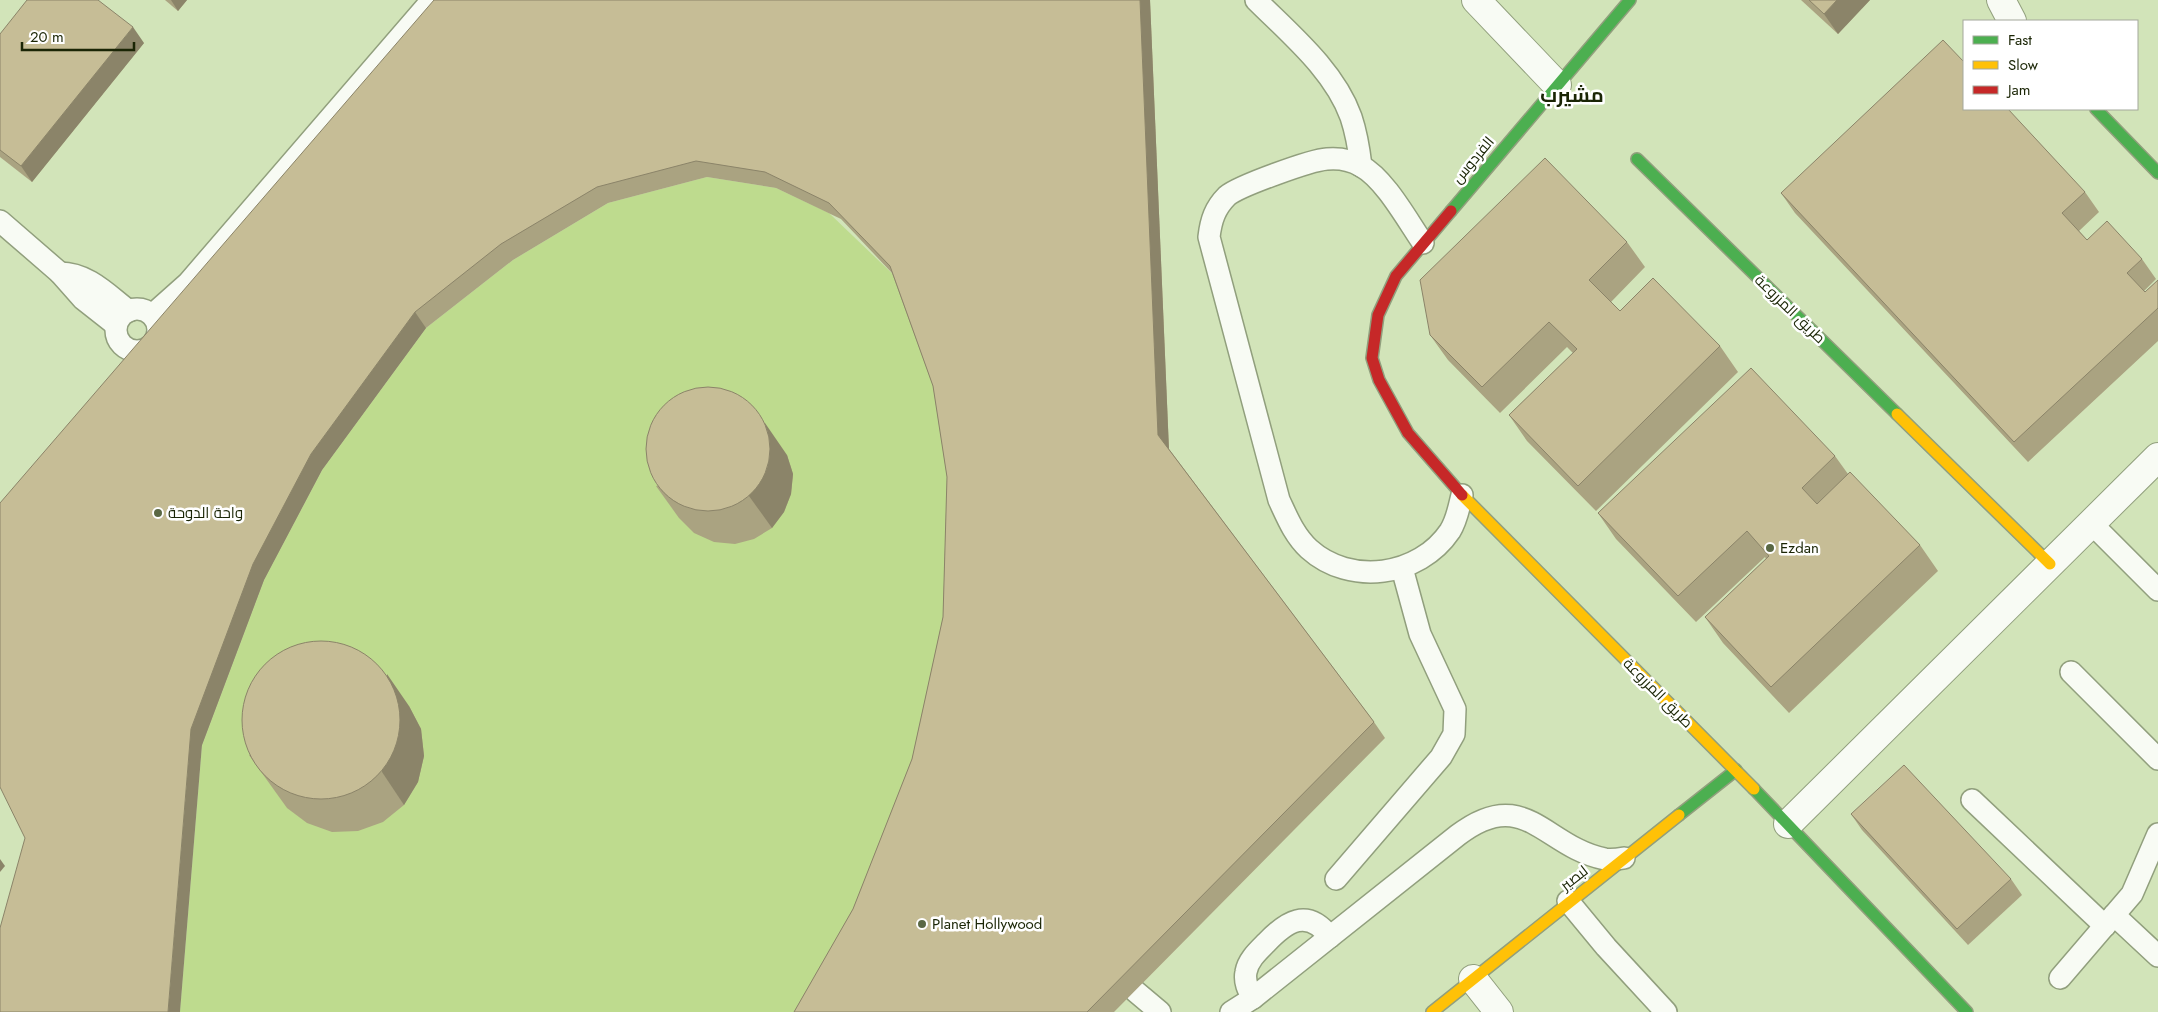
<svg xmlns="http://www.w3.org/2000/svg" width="2158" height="1012" viewBox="0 0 2158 1012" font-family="Jost,Cairo,sans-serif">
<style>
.green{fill:#bedb8e}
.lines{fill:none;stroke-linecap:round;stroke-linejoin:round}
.lane-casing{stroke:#919f7d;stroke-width:24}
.street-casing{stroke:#919f7d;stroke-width:30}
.fast-casing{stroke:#919f7d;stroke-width:14}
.slow-casing{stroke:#919f7d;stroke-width:14}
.jam-casing{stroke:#919f7d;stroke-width:14}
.lane{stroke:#f8fbf4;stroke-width:21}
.street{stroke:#f8fbf4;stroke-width:28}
.fast{stroke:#4caf50;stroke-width:11}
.slow{stroke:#ffc107;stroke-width:11}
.jam{stroke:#c62828;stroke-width:11}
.wall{fill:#aaa381}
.shaded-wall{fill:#8b8469}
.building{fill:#c6bd96;stroke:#8b8469}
.poi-dot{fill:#5a6844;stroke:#fff;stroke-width:2}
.labels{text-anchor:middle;stroke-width:5;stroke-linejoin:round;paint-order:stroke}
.street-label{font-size:15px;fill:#1a2505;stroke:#fff}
.poi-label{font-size:15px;fill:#1a2505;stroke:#fff;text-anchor:start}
.district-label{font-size:20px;font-weight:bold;fill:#1a2505;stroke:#fff}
</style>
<rect width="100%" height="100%" fill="#d2e4b9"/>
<path class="green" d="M707,177l69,11 53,25 72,69 43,120 11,231 -32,142 -109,237h-634l22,-267 62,-165 58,-110 104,-142 87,-68 95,-57z"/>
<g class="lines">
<g class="lane-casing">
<g id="lane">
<path d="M1256,0c34,34 78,70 95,117 5,15 8,32 10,49"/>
<path d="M0,221l60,52 23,26 33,26"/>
<path d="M1423,243c-16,-23 -38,-64 -62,-77 -10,-6 -22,-8 -34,-7 -16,1 -88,27 -100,37 -12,12 -16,24 -18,41l70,263c8,17 15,35 30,49 41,37 110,28 141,-18 7,-11 9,-24 12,-36"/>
<path d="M60,273c28,0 48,22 69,38"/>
<circle cx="137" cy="330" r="21"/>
<path d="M152,315l36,-32 244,-283"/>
<path d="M2091,523l67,67"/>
<path d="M2071,672l87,87"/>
<path d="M1972,800l133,126"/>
<path d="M1336,879l105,-122 13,-23 1,-25 -35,-75 -18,-66"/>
<path d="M1568,901l38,46 60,65"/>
<path d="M2114,915l44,41"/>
<path d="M2060,978l72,-84 26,-60"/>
<path d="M1135,991l25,21"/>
<path d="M1253,998c-5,-8 -9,-16 -7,-26 2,-12 12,-21 20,-29 20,-21 41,-36 64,-6"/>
<path d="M1231,1012l22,-14 205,-163c67,-51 86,12 147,24 6,1 13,0 19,-1"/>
</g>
</g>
<g class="street-casing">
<g id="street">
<path d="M1476,0l81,85"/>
<path d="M2001,0l11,21"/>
<path d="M1788,824l370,-367"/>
<path d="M1473,979l26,33"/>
</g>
</g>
<g class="fast-casing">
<g id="fast">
<path d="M2096,109l62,64"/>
<path d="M1637,159l260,255"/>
<path d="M1451,211l179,-211"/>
<path d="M1754,789l213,223"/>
<path d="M1679,815l57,-45"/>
</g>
</g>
<g class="slow-casing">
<g id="slow">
<path d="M1897,414l153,150"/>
<path d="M1462,495l292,294"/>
<path d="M1432,1012l247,-197"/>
</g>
</g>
<g class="jam-casing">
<path id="jam" d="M1451,211l-55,65 -18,39 -6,43 7,22 29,53 54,62"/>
</g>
<use href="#lane" class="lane"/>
<use href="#street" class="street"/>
<use href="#fast" class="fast"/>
<use href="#slow" class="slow"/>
<use href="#jam" class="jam"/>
</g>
<g class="wall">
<path d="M165,0h22l-9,11z"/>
<path d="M434,0h716l19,449 205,273 11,16 -271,274h-320l59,-103 59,-150 31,-142 4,-140 -14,-91 -41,-113 -51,-54 -65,-31 -69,-11 -99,26 -95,57 -87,68 -104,142 -58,110 -62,165 -202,267z"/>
<path d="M1801,0h69l-32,34z"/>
<path d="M0,34l144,9 -112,139 -32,-25z"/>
<path d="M2085,192l14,20 -20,19 8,9 55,19 14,20 -12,12 1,1 13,-12v61l-130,121 -233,-249 -14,-20z"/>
<path d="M1627,242l18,25 -34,35 9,9 100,35 18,26 -142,139 -69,-70 -18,-26 64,-62 -6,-6 -67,66 -52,-53 -18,-25z"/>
<path d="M787,455l6,19 -2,20 -7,18 -12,16 -18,11 -19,5 -21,-2 -20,-9 -15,-15 -23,-32z"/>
<path d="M1835,456l13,18 72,71 18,26 -149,142 -66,-70 -18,-26 61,-58 -1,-2 -69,65 -80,-83 -18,-26z"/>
<path d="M409,706l12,23 3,27 -6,26 -14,23 -21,17 -25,9 -26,1 -25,-9 -20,-15 -38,-53z"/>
<path d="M1851,814l160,65 11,16 -54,50 -106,-115z"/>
</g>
<g class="shaded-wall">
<path d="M171,0h16l-9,11z"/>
<path d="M1140,0h10l19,451 -11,-16z"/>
<path d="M1837,0h33l-32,34 -14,-20z"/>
<path d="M133,27l11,16 -112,139 -11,-16z"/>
<path d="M415,312l11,16 -104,142 -58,110 -62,165 -22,267h-12l23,-283 62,-165 58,-110z"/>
<path d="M765,423l22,32 6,19 -2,20 -7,18 -12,16 -23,-32z"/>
<path d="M387,674l22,32 12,23 3,27 -6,26 -14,23 -22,-33z"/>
<path d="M0,859l5,7 -5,6z"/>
</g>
<g class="building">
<path d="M27,0h71l35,27 -112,139 -21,-16v-116z"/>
<path d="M434,0h706l18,435 216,287 -287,290h-293l59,-103 59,-150 31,-142 4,-140 -14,-91 -43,-120 -61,-63 -64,-31 -69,-11 -99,26 -96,57 -86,68 -104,142 -58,110 -62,165 -23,283h-168v-84l25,-90 -25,-51v-284z"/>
<path d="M1809,0h28l-13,14z"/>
<path d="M1943,40l21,22v47h44l77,83 -23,21 25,27 20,-19 35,38 -15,14 18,19 13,-12v28l-144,134 -233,-249z"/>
<path d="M1545,158l82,84 -38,38 31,31 33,-33 67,68 -142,140 -69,-71 68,-66 -28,-27 -67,65 -52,-52 -10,-55z"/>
<path d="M1751,368l84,88 -33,32 15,16 33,-32 70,73 -149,142 -66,-70 64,-61 -22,-25 -69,65 -80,-83z"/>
<circle cx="708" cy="449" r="62"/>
<circle cx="321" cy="720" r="79"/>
<path d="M1904,765l107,114 -54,50 -106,-115z"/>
</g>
<g class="poi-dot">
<circle cx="158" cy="513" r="5"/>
<circle cx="1770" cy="548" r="5"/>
<circle cx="922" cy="924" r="5"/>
</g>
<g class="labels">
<g class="street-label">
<text transform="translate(1473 160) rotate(-50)" y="5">الفردوس</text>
<text transform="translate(1790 309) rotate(44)" y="5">طريق المزروعة</text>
<text transform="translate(1658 693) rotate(45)" y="5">طريق المزروعة</text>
<text transform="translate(1574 878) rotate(-38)" y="5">لبصير</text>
</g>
<g class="poi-label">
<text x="168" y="518">واحة الدوحة</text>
<text x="1780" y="553">Ezdan</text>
<text x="932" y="929">Planet Hollywood</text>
</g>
<g class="district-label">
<text x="1572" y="102">مشيرب</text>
</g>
</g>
<rect x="1963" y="20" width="175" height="90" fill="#ffffff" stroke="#a3a89b"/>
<rect x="1973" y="36" width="25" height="8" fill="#4caf50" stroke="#a3a89b"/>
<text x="2008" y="45" font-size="15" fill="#1a2505">Fast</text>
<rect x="1973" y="61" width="25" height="8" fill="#ffc107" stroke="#a3a89b"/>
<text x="2008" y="70" font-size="15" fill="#1a2505">Slow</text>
<rect x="1973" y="86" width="25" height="8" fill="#c62828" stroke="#a3a89b"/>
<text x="2008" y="95" font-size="15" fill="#1a2505">Jam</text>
<path d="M22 42v8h112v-8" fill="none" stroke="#1a2505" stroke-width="2.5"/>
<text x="30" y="42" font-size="15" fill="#1a2505" stroke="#ffffff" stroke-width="4" paint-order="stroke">20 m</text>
</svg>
